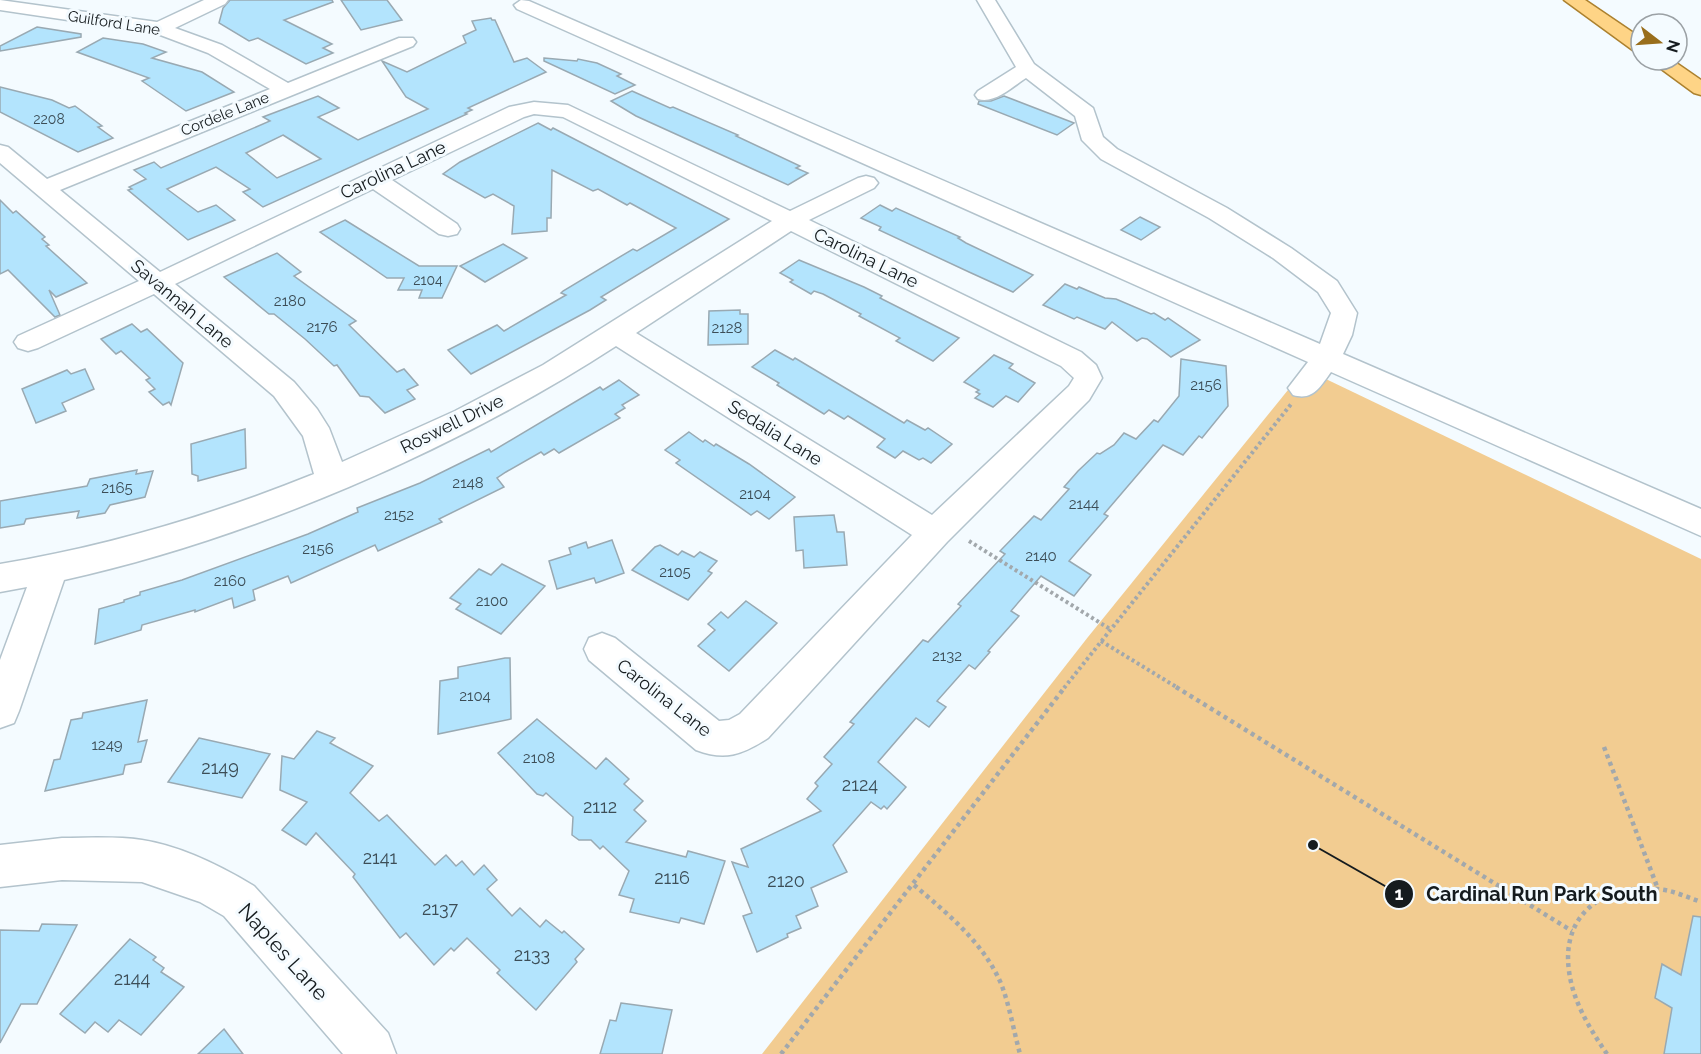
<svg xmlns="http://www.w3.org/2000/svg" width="1701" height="1054" viewBox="0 0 1701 1054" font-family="Raleway,sans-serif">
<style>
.green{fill:#f2cc91}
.building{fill:#b3e4fd;stroke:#99a9b2;stroke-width:1.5;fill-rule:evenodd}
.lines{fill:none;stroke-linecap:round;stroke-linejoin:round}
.minor-casing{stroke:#b3c3cc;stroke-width:3}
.major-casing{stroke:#ac812e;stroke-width:3}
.path-far1{stroke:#a2a8ac;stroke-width:4;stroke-dasharray:3 3;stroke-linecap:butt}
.path{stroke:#a2a8ac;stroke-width:4.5;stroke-dasharray:4 4;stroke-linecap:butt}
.minor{fill:#fff;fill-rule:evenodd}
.major{fill:#fed486;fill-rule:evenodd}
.labels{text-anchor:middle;stroke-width:6;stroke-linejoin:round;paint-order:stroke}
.far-number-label{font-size:14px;fill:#3c4d56}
.far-street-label{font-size:15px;fill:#151b1e;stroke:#f4fbff}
.number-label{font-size:15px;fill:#3c4d56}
.street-label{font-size:18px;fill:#151b1e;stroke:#f4fbff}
.near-number-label{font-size:18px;fill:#3c4d56}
.near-street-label{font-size:21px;fill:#151b1e;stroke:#f4fbff}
.leader{fill:none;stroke:#151b1e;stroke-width:2}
.callout-dot{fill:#151b1e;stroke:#f4fbff;stroke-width:2}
.mark-label{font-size:18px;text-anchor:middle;font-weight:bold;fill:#fff}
.callout-label{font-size:20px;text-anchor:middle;font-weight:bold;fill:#151b1e;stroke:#f4fbff;stroke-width:6;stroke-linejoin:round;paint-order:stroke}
</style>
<rect width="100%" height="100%" fill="#f4fbff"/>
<path class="green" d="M1305,369l396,190v495h-939l326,-417z"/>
<g class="building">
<path d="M230,0h102l1,2 -49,18 48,24 -9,4 10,5 -27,11 -48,-26 -9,3 -30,-18 4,-15z"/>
<path d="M341,0h46l15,20 -41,10z"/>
<path d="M491,18l1,2h3l19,42 13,-4 19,14 -78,36 4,2 -7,3 2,1 -204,93 -20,-15 7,-3 -34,-22 -49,22 31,23 18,-7 19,15 -47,20 -60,-50 4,-1 -3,-2 17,-8 -12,-9 20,-8 7,6 109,-47 -7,-4 55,-21 21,12 -21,9 40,23 70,-31 -22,-12 -24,-36 25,11 59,-29 -3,-7 13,-6 -4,-9zM283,135l38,24 -44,19 -31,-25z"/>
<path d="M37,27l44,7v3l-81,14v-5z"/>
<path d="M103,38l40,6 23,8 -14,6 50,14 32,20 -48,19 -44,-30 7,-3 -72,-26z"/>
<path d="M544,58l33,3 1,-2 19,4 24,11 -4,2 18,9 -20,9 -71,-33z"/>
<path d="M0,87l52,13 17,8 6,-2 27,20 -4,1 15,11 -35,14 -78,-40z"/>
<path d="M632,91l38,17 3,-1 65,28 -2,1 64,30 -4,2 12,5 -20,12 -152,-69 -25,-15z"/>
<path d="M1004,96l70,27 -17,12 -79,-31 1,-3h12z"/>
<path d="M538,123l13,7 2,-2 176,91 -128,78 5,3 -16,10 -119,64 -23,-24 49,-25 7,6 62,-36 -5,-2 2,-2 70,-42 4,2 39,-23 -46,-25 -3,2 -29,-16 -5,2 -41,-21 -1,48h-4v13l-35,3 2,-28 -21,-12 -8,4 -42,-24 17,-12z"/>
<path d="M0,200l13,13 3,-2 29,26 -3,2 7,6 -3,1 41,37 -31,14 -7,-7 11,25 -5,2 -47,-47 -8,4z"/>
<path d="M880,205l12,6 4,-3 64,29 -2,1 8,5 67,32 -20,17 -44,-20 -90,-42 2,-3 -20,-9z"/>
<path d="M1140,217l20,10 -19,13 -20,-10z"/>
<path d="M345,220l74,46h38l-15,32h-23l3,-8h-24l6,-12h-17l-67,-46z"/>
<path d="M503,244l24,14 -42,24 -25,-16z"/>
<path d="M277,253l24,19 -7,4 62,45 -7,4 48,47 7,-3 14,16 -11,5 8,9 -30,14 -16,-16 -9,-1 -23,-31 -3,1 -29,-27 -31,-25h-5l-45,-37z"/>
<path d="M799,260l65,27 18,9 -2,2 79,40 -26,23 -37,-20 4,-3 -41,-22 2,-2 -38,-20 -9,-3 -3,3 -21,-12 3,-2 -13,-7z"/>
<path d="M1065,284l12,5 2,-2 26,11 11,1 35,15 3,-1 11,7 3,-2 32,22 -29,17 -24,-18 -5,-1 -5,3 -25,-19 -7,7 -28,-12 -3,2 -31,-14z"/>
<path d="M740,310v4h8v30l-40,1 1,-34z"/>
<path d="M132,324l9,8 6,-3 36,34 -12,42 -2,-3 -6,3 -14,-13 6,-3 -9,-9 4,-2 -29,-27 -5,3 -15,-15z"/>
<path d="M775,350l18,10 2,-2 109,65 3,-3 18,10 3,-2 24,16 -21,19 -8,-5 -4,2 -16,-9 -8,7 -18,-11 8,-8 -37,-23 -4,3 -15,-9 -5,4 -47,-29 2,-2 -27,-16z"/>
<path d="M994,355l19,9 -4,4 26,15 -17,19 -12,-6 -13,11 -18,-9 5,-4 -4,-2 3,-2 -15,-8z"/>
<path d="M1181,359l45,7 2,40 -26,32 -3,-2 -16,19 -20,-10 -59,69 4,2 -39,45 22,14 -17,21 -33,-20 -30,35 8,5 -31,35 2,1 -15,17 -6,-4 -32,36 9,6 -17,20 -13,-9 -38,44 28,25 -19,22 -3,-3 -3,3 -10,-7 -38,43 14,27 -36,16 7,18 -22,10 5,12 -14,6 1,3 -31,15 -14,-36 9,-3 -20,-51 16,5 -7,-18 80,-38 -14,-12 11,-13 -3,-3 17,-19 -8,-7 30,-33 -4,-2 73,-82 5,2 33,-36 -3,-2 47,-50 -5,-3 34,-35 7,4 28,-31 -5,-2 14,-16 19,-18 3,1 14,-9 10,-12 12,6 18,-19 4,2 21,-26z"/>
<path d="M85,369l9,20 -32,14 4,8 -30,12 -14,-34 45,-19 4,4z"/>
<path d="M619,380l20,15 -17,10 3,3 -10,6 5,4 -61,35 -5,-4 -10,6 -3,-3 -35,20 -9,6 7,9 -65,32 3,3 -64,29 -3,-6 -84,38 -3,-7 -35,14 2,10 -21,8 -2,-10 -37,14v-2l-53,15 -1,5 -46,14 4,-35 25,-7v-2l16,-5v-3l42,-12 126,-46 50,-22 -1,-4 63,-25 69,-34 2,3 109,-65 3,3z"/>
<path d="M245,429l1,39 -48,13v-5l-6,-2 -1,-30z"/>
<path d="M689,432l14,10 2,-2 9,6 2,-2 33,20 46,33 -26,22 -12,-8 -6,4 -75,-52 4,-3 -15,-10z"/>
<path d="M137,470l-1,4 17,-3 -8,26 -35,8 -5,8 -28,5 2,-7 -53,8 -2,5 -24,4v-27l87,-15 3,-7z"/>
<path d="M834,515l3,17h7l3,33 -43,3 -1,-18 -7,1 -2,-34z"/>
<path d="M612,540l12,33 -28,10 -2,-5 -37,11 -8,-28 22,-7 -2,-6 17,-6 2,6z"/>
<path d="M660,545l18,10 4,-4 12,6 6,-5 17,9 -9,10 4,2 -24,27 -56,-30 23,-23z"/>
<path d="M502,564l43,22 -44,48 -45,-25 5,-5 -11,-6 29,-29 12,6z"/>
<path d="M746,601l31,22 -48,48 -31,-25 17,-16 -7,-6 13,-12 7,6z"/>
<path d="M505,658h5l1,61 -73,15 2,-53 18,-3v-11z"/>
<path d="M147,700l-9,42 9,-2 -6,22 -16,3 -2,9 -78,17 9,-31 6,-1 11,-39 11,-2 1,-5z"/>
<path d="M537,719l59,50 10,-11 23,21 -5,5 19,17 -9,9 12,11 -20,21 60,15 2,-6 37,10 -21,63 -23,-6 -2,5 -49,-11 4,-13 -15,-4 10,-24 -26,-25 -3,3 -9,-9h-12l-7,-5 1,-18 -27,-24 -3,3 -6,-2 -39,-41z"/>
<path d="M317,731l18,7 -5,5 43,23 -23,27 29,28 8,-6 48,50 11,-10 10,11 6,-5 12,14 10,-10 13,15 -10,9 25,27 8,-8 20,19 6,-7 16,13 2,-2 20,18 -9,10 2,3 -41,48 -39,-37 3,-3 -33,-32 -13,13 -3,-3 -17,17 -28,-32 -6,5 -47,-61 2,-3 -39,-41 -10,12 -24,-15 25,-28 -27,-12 2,-34 12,3z"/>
<path d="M199,738l71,16 -28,44 -74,-16z"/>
<path d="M1693,916l8,1v137h-37l8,-46 -17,-10 7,-34 19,11z"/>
<path d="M42,924l35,1 -40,79h-16l-21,39v-113l39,1z"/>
<path d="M130,939l26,18 -3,3 11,8 -3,4 23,15 -43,48 -22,-15 -11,12 -13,-10 -10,11 -25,-19z"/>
<path d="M621,1003l51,7 -10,44h-62l10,-34 6,1z"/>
<path d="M224,1029l19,25h-45z"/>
</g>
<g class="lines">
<g class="minor-casing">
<g id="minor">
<path d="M0,0l157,22 47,-22h24l-3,4 -50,24 47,17 66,38 111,-45h14l3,4 -3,4 -353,144 100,82 349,-165 25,-5 34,3 222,106 68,-33 8,-2 8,2 4,5 -4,5 -65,32 272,132 15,13 6,13 -13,22 -142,142 -179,196c-26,17 -43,23 -72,12l-107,-90 -5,-11 5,-11 13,-5 13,5 104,83 10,-1 11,-6 172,-179 -296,-189c-160,104 -366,193 -552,234l-45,131 -5,12 -14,5v-68l27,-73 -27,5v-28c109,-18 212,-49 314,-90l-11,-38 -29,-40 -120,-102 -116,54 -10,3 -10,-3 -4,-6 4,-6 121,-55 -139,-118v-18l8,2 39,32 223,-90 -62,-36 -53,-20 -155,-23zM534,114l29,3 209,104 -229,144 -88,46 -113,51 -13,-34 -12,-19 -23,-27 -119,-98 198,-95 66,45 9,2 9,-2 3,-5 -3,-5 -65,-44 132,-63zM791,231l270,135 13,12 -5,8 -137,129 -296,-182z"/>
<path d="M521,0l8,1 791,343 11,-31 -13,-21 -45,-34 -64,-40 -108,-59 -19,-19 -7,-24 -49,-38c-14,9 -31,26 -48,21l-3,-4 3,-4 38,-24 -39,-67h18l39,64 59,44 10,29 14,12 110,59 64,40 46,33 20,32 -5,22 -9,19 358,155v27l-370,-164c-11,15 -18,29 -38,23l-5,-7 20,-26 -791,-353 -3,-4z"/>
<path d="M62,838c26,0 54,-2 80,2 39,6 79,26 112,46l134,147 8,21h-53l-119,-138 -24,-14 -58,-20 -80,-2 -62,7v-42z"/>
</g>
</g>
<g class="major-casing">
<g id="major">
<path d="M1564,0h21l56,38v15l-7,-2z"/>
<path d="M1649,60h23l29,20v15l-7,-2z"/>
</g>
</g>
<g class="path-far1">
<path d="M969,541l141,88"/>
<path d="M1101,641l77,47"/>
<path d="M1064,688l228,-285"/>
</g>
<g class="path">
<path d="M1176,687l396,244"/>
<path d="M1604,747l54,142"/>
<path d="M914,885c34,29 71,59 88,101 8,22 12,46 18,68"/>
<path d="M781,1054l284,-367"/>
<path d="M1607,1054c-17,-25 -34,-52 -38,-83 -8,-57 35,-87 88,-82 15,1 30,8 44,13"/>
</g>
<use href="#minor" class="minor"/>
<use href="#major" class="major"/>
</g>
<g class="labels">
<g class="far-number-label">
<text x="49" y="124">2208</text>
<text x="428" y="285">2104</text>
</g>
<g class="far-street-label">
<text transform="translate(114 23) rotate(9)" y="5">Guilford Lane</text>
<text transform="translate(225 114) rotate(-22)" y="5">Cordele Lane</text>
</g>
<g class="number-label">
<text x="290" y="306">2180</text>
<text x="322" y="332">2176</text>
<text x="727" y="333">2128</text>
<text x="1206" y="390">2156</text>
<text x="468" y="488">2148</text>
<text x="117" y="493">2165</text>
<text x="755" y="499">2104</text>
<text x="1084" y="509">2144</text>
<text x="399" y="520">2152</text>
<text x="318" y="554">2156</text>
<text x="1041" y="561">2140</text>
<text x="675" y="577">2105</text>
<text x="230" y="586">2160</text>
<text x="492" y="606">2100</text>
<text x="947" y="661">2132</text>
<text x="475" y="701">2104</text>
<text x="107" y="750">1249</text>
<text x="539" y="763">2108</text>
</g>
<g class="street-label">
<text transform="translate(393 170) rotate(-25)" y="6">Carolina Lane</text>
<text transform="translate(866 258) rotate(26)" y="6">Carolina Lane</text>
<text transform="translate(182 304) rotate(40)" y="6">Savannah Lane</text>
<text transform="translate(452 424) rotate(-26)" y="6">Roswell Drive</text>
<text transform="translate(775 433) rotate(32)" y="6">Sedalia Lane</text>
<text transform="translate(664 698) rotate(38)" y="6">Carolina Lane</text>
</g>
<g class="near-number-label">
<text x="220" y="774">2149</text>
<text x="860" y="791">2124</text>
<text x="600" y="813">2112</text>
<text x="380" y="864">2141</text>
<text x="672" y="884">2116</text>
<text x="786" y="887">2120</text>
<text x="440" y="915">2137</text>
<text x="532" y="961">2133</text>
<text x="132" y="985">2144</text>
</g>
<g class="near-street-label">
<text transform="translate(283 952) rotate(48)" y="7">Naples Lane</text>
</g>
</g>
<path class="leader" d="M1313 845L1399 894"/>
<g class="callout-dot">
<circle cx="1313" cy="845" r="6"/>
<circle cx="1399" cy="894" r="15"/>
</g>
<g class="mark-label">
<text x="1399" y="900">1</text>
</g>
<g class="callout-label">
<text x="1542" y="901">Cardinal Run Park South</text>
</g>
<g transform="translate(1659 42) rotate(107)"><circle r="28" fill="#f4fbff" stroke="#9ba1a5" stroke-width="1.5"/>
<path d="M0-4.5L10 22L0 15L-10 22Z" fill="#996e1c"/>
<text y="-9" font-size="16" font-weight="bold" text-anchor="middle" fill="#151b1e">N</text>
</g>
</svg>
